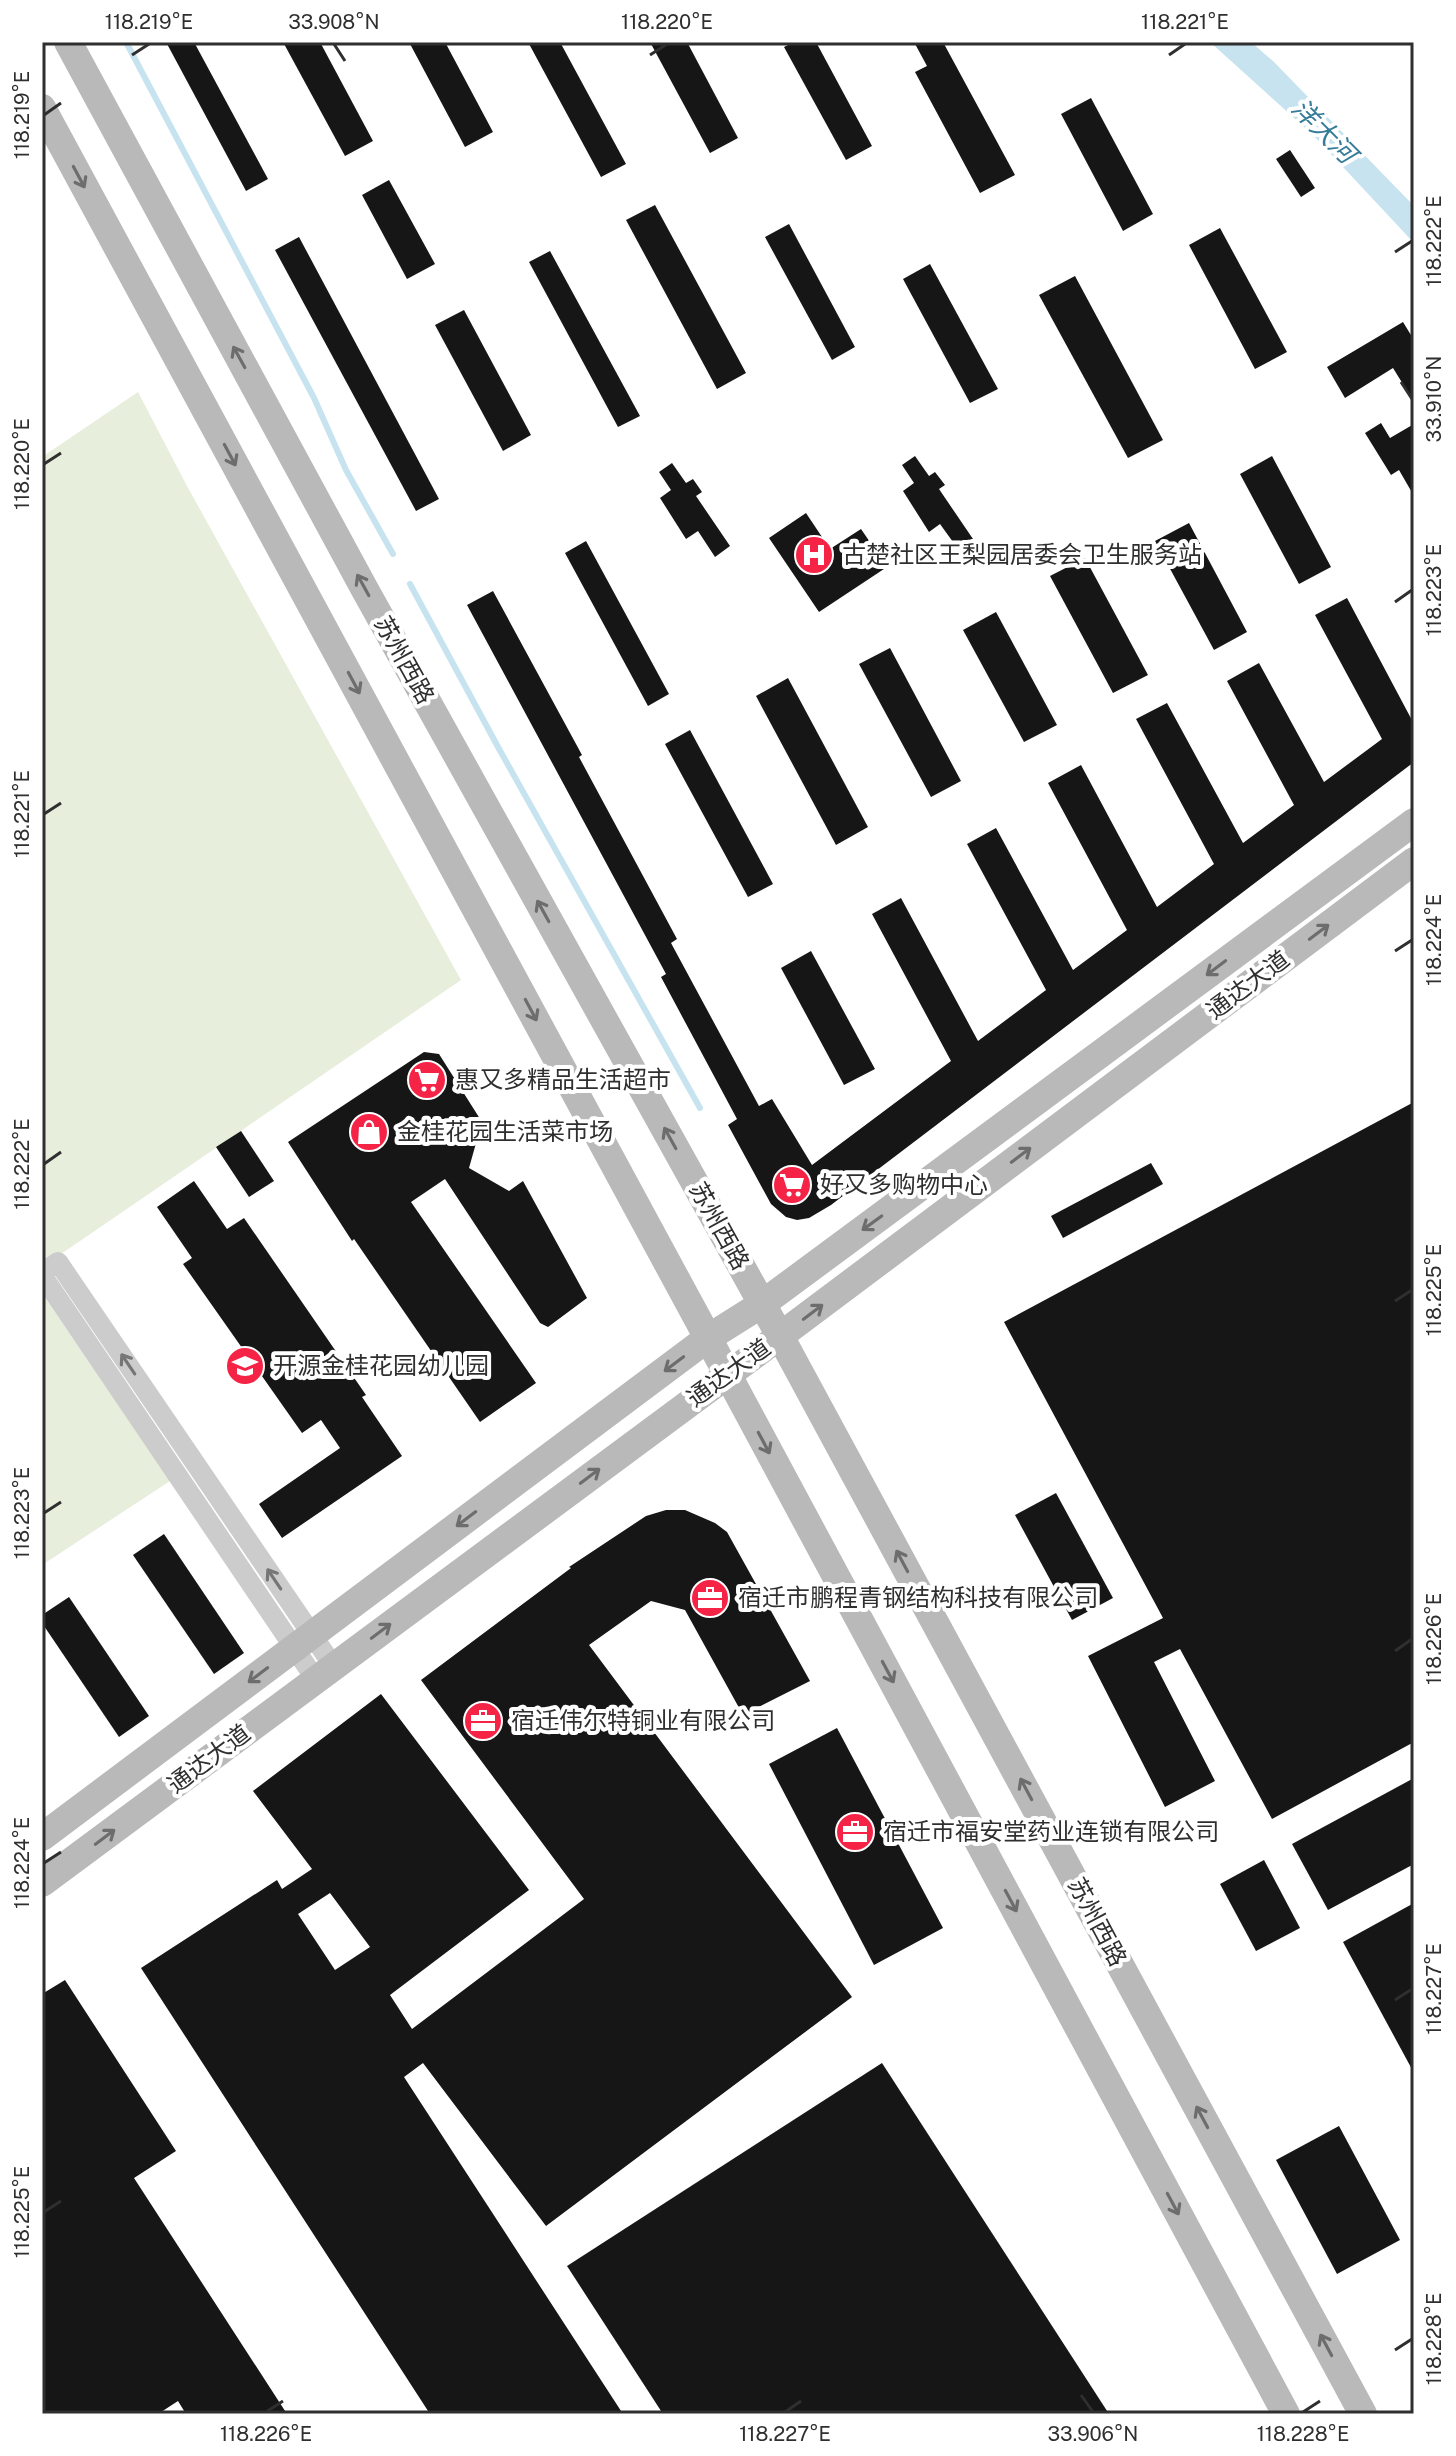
<svg xmlns="http://www.w3.org/2000/svg" width="1456" height="2456" viewBox="0 0 1456 2456" font-family="'Public Sans','Noto Sans SC',sans-serif">
<style>
.green{fill:#e7eedc}
.water{fill:#c6e3ef}
.lines{fill:none;stroke-linecap:round;stroke-linejoin:round}
.stream{stroke:#c6e3ef;stroke-width:6}
.building{fill:#161616;fill-rule:evenodd}
.street{stroke:#ccc;stroke-width:20}
.secondary{stroke:#b9b9b9;stroke-width:28}
.oneway{stroke:#6d6d6d}
.oneway2{stroke:#767676}
.ticks{fill:none;stroke:#2f2f2f;stroke-width:3}
.labels{text-anchor:middle;stroke-width:8;stroke-linejoin:round;paint-order:stroke}
.poi-label{font-size:24px;fill:#2f2f2f;stroke:#fff;text-anchor:start}
.street-label{font-size:24px;fill:#2f2f2f;stroke:#fff}
.water-label{font-size:26px;font-style:italic;fill:#357c99;stroke:#fff}
.neatline{fill:none;stroke:#2f2f2f;stroke-width:3}
.ticks-label{font-size:20px;text-anchor:middle;fill:#2f2f2f}
</style>
<rect width="100%" height="100%" fill="#fff"/>
<g class="green">
<path d="M138,392l49,94 274,494 -419,287v-810z"/>
<path d="M42,1293l128,188 -128,84z"/>
</g>
<path class="water" d="M1210,42h41l23,20 140,144v37l-100,-107z"/>
<g class="lines">
<g class="stream">
<path d="M126,42l188,356 32,72 47,84"/>
<path d="M410,584l88,163 202,361"/>
</g>
</g>
<g class="building">
<path d="M166,42h28l74,137 -22,12z"/>
<path d="M283,42h37l53,99 -28,15z"/>
<path d="M409,42h36l48,90 -28,15z"/>
<path d="M528,42h32l66,122 -25,13z"/>
<path d="M650,42h37l51,96 -28,15z"/>
<path d="M794,42h22l56,104 -26,14 -62,-113z"/>
<path d="M914,42h29l72,133 -35,18 -65,-121 12,-6z"/>
<path d="M1091,98l62,116 -30,17 -62,-117z"/>
<path d="M1290,150l25,38 -14,9 -25,-38z"/>
<path d="M389,180l46,84 -28,15 -45,-84z"/>
<path d="M655,205l91,168 -29,16 -91,-169z"/>
<path d="M789,224l66,123 -23,13 -67,-123z"/>
<path d="M1220,228l67,124 -32,17 -66,-124z"/>
<path d="M299,237l140,262 -23,12 -141,-261z"/>
<path d="M550,251l90,165 -22,11 -89,-165z"/>
<path d="M930,264l68,125 -28,14 -67,-124z"/>
<path d="M1075,276l88,164 -35,18 -89,-163z"/>
<path d="M464,310l67,125 -28,16 -68,-126z"/>
<path d="M1403,322l11,18v62l-21,-34 -48,30 -18,-31z"/>
<path d="M1381,423l9,15 24,-14v72l-15,-26 -8,5 -26,-42z"/>
<path d="M915,456l14,20 6,-4 10,13 -6,4 34,50 -15,10 -18,-25 -11,8 -26,-41 11,-8 -12,-18z"/>
<path d="M1272,456l59,111 -32,17 -59,-110z"/>
<path d="M672,463l14,20 7,-4 9,13 -6,4 34,50 -15,11 -17,-26 -12,8 -26,-41 11,-8 -12,-18z"/>
<path d="M806,513l24,36 31,-20 26,38 -68,45 -50,-74z"/>
<path d="M1189,523l58,109 -33,18 -59,-109z"/>
<path d="M586,541l83,153 -21,12 -83,-153z"/>
<path d="M1085,558l63,117 -35,18 -63,-117z"/>
<path d="M493,591l89,164 -3,2 98,182 -6,4 88,163 13,-7 40,66 139,-104 -79,-147 29,-16 77,143 68,-51 -79,-146 29,-16 77,142 54,-40 -79,-147 33,-18 76,142 57,-43 -78,-145 31,-16 76,140 51,-38 -67,-124 32,-18 65,119 58,-43 -67,-124 32,-17 67,126v38l-583,443 -22,13 -12,2 -11,-3 -15,-13 -43,-79 9,-6 -76,-142 5,-3 -199,-369z"/>
<path d="M996,612l61,113 -33,17 -61,-112z"/>
<path d="M890,648l71,133 -30,16 -72,-133z"/>
<path d="M788,678l80,149 -32,18 -80,-149z"/>
<path d="M690,730l83,154 -25,13 -83,-153z"/>
<path d="M811,951l64,118 -31,16 -63,-117z"/>
<path d="M424,1052l15,2 43,68 -13,46 40,23 14,-10 64,117 -39,29 -8,-4 -95,-144 -34,23 125,181 -56,39 -126,-183 -2,2 -64,-99z"/>
<path d="M1414,1102v640l-142,77 -92,-170 -26,13 61,119 -50,26 -77,-151 75,-38 -159,-296z"/>
<path d="M241,1131l33,50 -25,16 -33,-50z"/>
<path d="M1151,1163l12,21 -100,54 -12,-22z"/>
<path d="M194,1181l33,48 17,-11 122,177 -4,2 40,59 -120,82 -23,-34 81,-56 -19,-28 -19,13 -119,-169 9,-6 -35,-51z"/>
<path d="M1056,1493l57,105 -41,22 -57,-105z"/>
<path d="M666,1510h19l30,13 12,9 83,149 -67,34 -58,-105 -34,-9 -62,44 263,352 -306,229 -123,-163 -19,14 219,337h-193l-289,-446 136,-88 5,9 30,-20 -59,-78 128,-97 148,196 -139,105 22,34 172,-130 -163,-219 150,-112 -2,-1 77,-51zM330,1893l40,54 -35,23 -37,-56z"/>
<path d="M164,1534l80,119 -30,21 -81,-119z"/>
<path d="M69,1597l80,119 -30,21 -77,-114v-8z"/>
<path d="M837,1728l106,200 -69,37 -105,-201z"/>
<path d="M1414,1778v86l-86,46 -36,-66z"/>
<path d="M1264,1860l36,68 -44,23 -36,-67z"/>
<path d="M1414,1903v170l-71,-131z"/>
<path d="M65,1980l111,171 -42,27 153,236h-101l-8,-13 -20,13h-116v-420z"/>
<path d="M882,2063l227,351h-446l-96,-148z"/>
<path d="M1339,2126l61,114 -63,34 -61,-114z"/>
</g>
<g class="lines">
<g class="street">
<path d="M42,1273l16,-11 276,405"/>
<path d="M42,1275l274,405"/>
</g>
<g class="secondary">
<path d="M68,42l296,546 416,748 583,1078"/>
<path d="M42,108l666,1230 578,1076"/>
<path d="M42,1837l666,-499 54,-34 652,-482"/>
<path d="M42,1883l738,-547 634,-475"/>
</g>
</g>
<defs><path id="oneway-shaft" d="M-6 0H5M1.5-3L5.5 0L1.5 3" fill="none" stroke-width="1.6" stroke-linecap="round" stroke-linejoin="round" transform="scale(2)"/></defs>
<g class="oneway">
<use href="#oneway-shaft" transform="translate(79 177) rotate(62)"/>
<use href="#oneway-shaft" transform="translate(239 357) rotate(-119)"/>
<use href="#oneway-shaft" transform="translate(230 455) rotate(62)"/>
<use href="#oneway-shaft" transform="translate(363 585) rotate(-119)"/>
<use href="#oneway-shaft" transform="translate(354 683) rotate(62)"/>
<use href="#oneway-shaft" transform="translate(543 911) rotate(-119)"/>
<use href="#oneway-shaft" transform="translate(1319 932) rotate(-37)"/>
<use href="#oneway-shaft" transform="translate(1216 968) rotate(143)"/>
<use href="#oneway-shaft" transform="translate(531 1010) rotate(62)"/>
<use href="#oneway-shaft" transform="translate(670 1138) rotate(-119)"/>
<use href="#oneway-shaft" transform="translate(1021 1155) rotate(-37)"/>
<use href="#oneway-shaft" transform="translate(872 1223) rotate(144)"/>
<use href="#oneway-shaft" transform="translate(813 1312) rotate(-37)"/>
<use href="#oneway-shaft" transform="translate(674 1364) rotate(143)"/>
<use href="#oneway-shaft" transform="translate(764 1443) rotate(62)"/>
<use href="#oneway-shaft" transform="translate(590 1476) rotate(-37)"/>
<use href="#oneway-shaft" transform="translate(466 1519) rotate(143)"/>
<use href="#oneway-shaft" transform="translate(902 1561) rotate(-118)"/>
<use href="#oneway-shaft" transform="translate(381 1631) rotate(-37)"/>
<use href="#oneway-shaft" transform="translate(888 1672) rotate(62)"/>
<use href="#oneway-shaft" transform="translate(258 1675) rotate(143)"/>
<use href="#oneway-shaft" transform="translate(1026 1789) rotate(-118)"/>
<use href="#oneway-shaft" transform="translate(105 1837) rotate(-37)"/>
<use href="#oneway-shaft" transform="translate(1011 1901) rotate(62)"/>
<use href="#oneway-shaft" transform="translate(1202 2117) rotate(-118)"/>
<use href="#oneway-shaft" transform="translate(1173 2204) rotate(62)"/>
<use href="#oneway-shaft" transform="translate(1326 2345) rotate(-118)"/>
</g>
<g class="oneway2">
<use href="#oneway-shaft" transform="translate(128 1364) rotate(-124)"/>
<use href="#oneway-shaft" transform="translate(274 1579) rotate(-124)"/>
</g>
<path class="ticks" d="M334,44l11,17M132,55l17,-11M650,55l17,-11M1169,55l16,-11M44,115l17,-12M1395,252l17,-11M1401,382l11,17M44,464l17,-11M1395,602l17,-12M44,814l17,-11M1395,951l17,-11M44,1164l17,-12M1395,1301l17,-11M44,1513l17,-11M1395,1651l17,-12M44,1863l17,-11M1395,2000l17,-11M44,2212l17,-11M1395,2350l17,-11M1081,2395l12,17M266,2412l17,-11M785,2412l16,-11M1303,2412l17,-11"/>
<defs>
<g id="hospital-disc" transform="scale(2)"><circle r="9.5" fill="#f52346" stroke="#fff"/><path d="M-5-5h3v3.5h4V-5h3V5h-3V1.5h-4V5h-3Z" fill="#fff"/></g>
<g id="supermarket-disc" transform="scale(2)"><circle r="9.5" fill="#f52346" stroke="#fff"/><path d="M-6-5.5h2.5l.6 2H6L4.5 2H-2.5L-4.4-4H-6ZM-1.5 3.2a1.3 1.3 0 1 0 .1 0ZM3 3.2a1.3 1.3 0 1 0 .1 0Z" fill="#fff"/></g>
<g id="shop-disc" transform="scale(2)"><circle r="9.5" fill="#f52346" stroke="#fff"/><path d="M-5-2.5h2.3a2.7 3.5 0 0 1 5.4 0H5L5.5 6h-11ZM-1.5-2.5h3a1.5 2.3 0 0 0-3 0Z" fill="#fff"/></g>
<g id="school-disc" transform="scale(2)"><circle r="9.5" fill="#f52346" stroke="#fff"/><path d="M0-5L7-2L0 1L-7-2ZM-4 1L0 2.5L4 1V4Q0 6-4 4Z" fill="#fff"/></g>
<g id="office-disc" transform="scale(2)"><circle r="9.5" fill="#f52346" stroke="#fff"/><path d="M-6-3h4V-5.5h4V-3h4V5H-6ZM-1-4.5V-3h2v-1.5ZM-6 0V1H6V0Z" fill="#fff"/></g>
</defs>
<g fill-rule="evenodd">
<use href="#hospital-disc" x="814" y="555"/>
<use href="#supermarket-disc" x="427" y="1080"/>
<use href="#shop-disc" x="369" y="1132"/>
<use href="#supermarket-disc" x="792" y="1185"/>
<use href="#school-disc" x="245" y="1366"/>
<use href="#office-disc" x="710" y="1598"/>
<use href="#office-disc" x="483" y="1721"/>
<use href="#office-disc" x="855" y="1832"/>
</g>
<g class="labels">
<g class="poi-label">
<text x="842" y="563">古楚社区王梨园居委会卫生服务站</text>
<text x="455" y="1088">惠又多精品生活超市</text>
<text x="397" y="1140">金桂花园生活菜市场</text>
<text x="820" y="1193">好又多购物中心</text>
<text x="273" y="1374">开源金桂花园幼儿园</text>
<text x="738" y="1606">宿迁市鹏程青钢结构科技有限公司</text>
<text x="511" y="1729">宿迁伟尔特铜业有限公司</text>
<text x="883" y="1840">宿迁市福安堂药业连锁有限公司</text>
</g>
<g class="street-label">
<text transform="translate(404 660) rotate(61)" y="8">苏州西路</text>
<text transform="translate(1248 985) rotate(-37)" y="8">通达大道</text>
<text transform="translate(719 1226) rotate(61)" y="8">苏州西路</text>
<text transform="translate(729 1373) rotate(-36)" y="8">通达大道</text>
<text transform="translate(209 1759) rotate(-37)" y="8">通达大道</text>
<text transform="translate(1097 1922) rotate(62)" y="8">苏州西路</text>
</g>
<g class="water-label">
<text transform="translate(1324 131) rotate(45)" y="9">洋大河</text>
</g>
</g>
<rect width="1456" height="2456" fill="none" stroke="#ffffff" stroke-width="88"/>
<rect x="44" y="44" width="1368" height="2368" class="neatline"/>
<g class="ticks-label">
<text x="149" y="29">118.219°E</text>
<text x="334" y="29">33.908°N</text>
<text x="667" y="29">118.220°E</text>
<text x="1185" y="29">118.221°E</text>
<text transform="translate(22 115) rotate(-90)" y="7">118.219°E</text>
<text transform="translate(1434 241) rotate(-90)" y="7">118.222°E</text>
<text transform="translate(1434 399) rotate(-90)" y="7">33.910°N</text>
<text transform="translate(22 464) rotate(-90)" y="7">118.220°E</text>
<text transform="translate(1434 590) rotate(-90)" y="7">118.223°E</text>
<text transform="translate(22 814) rotate(-90)" y="7">118.221°E</text>
<text transform="translate(1434 940) rotate(-90)" y="7">118.224°E</text>
<text transform="translate(22 1164) rotate(-90)" y="7">118.222°E</text>
<text transform="translate(1434 1290) rotate(-90)" y="7">118.225°E</text>
<text transform="translate(22 1513) rotate(-90)" y="7">118.223°E</text>
<text transform="translate(1434 1639) rotate(-90)" y="7">118.226°E</text>
<text transform="translate(22 1863) rotate(-90)" y="7">118.224°E</text>
<text transform="translate(1434 1989) rotate(-90)" y="7">118.227°E</text>
<text transform="translate(22 2212) rotate(-90)" y="7">118.225°E</text>
<text transform="translate(1434 2339) rotate(-90)" y="7">118.228°E</text>
<text x="266" y="2441">118.226°E</text>
<text x="785" y="2441">118.227°E</text>
<text x="1093" y="2441">33.906°N</text>
<text x="1303" y="2441">118.228°E</text>
</g>
</svg>
